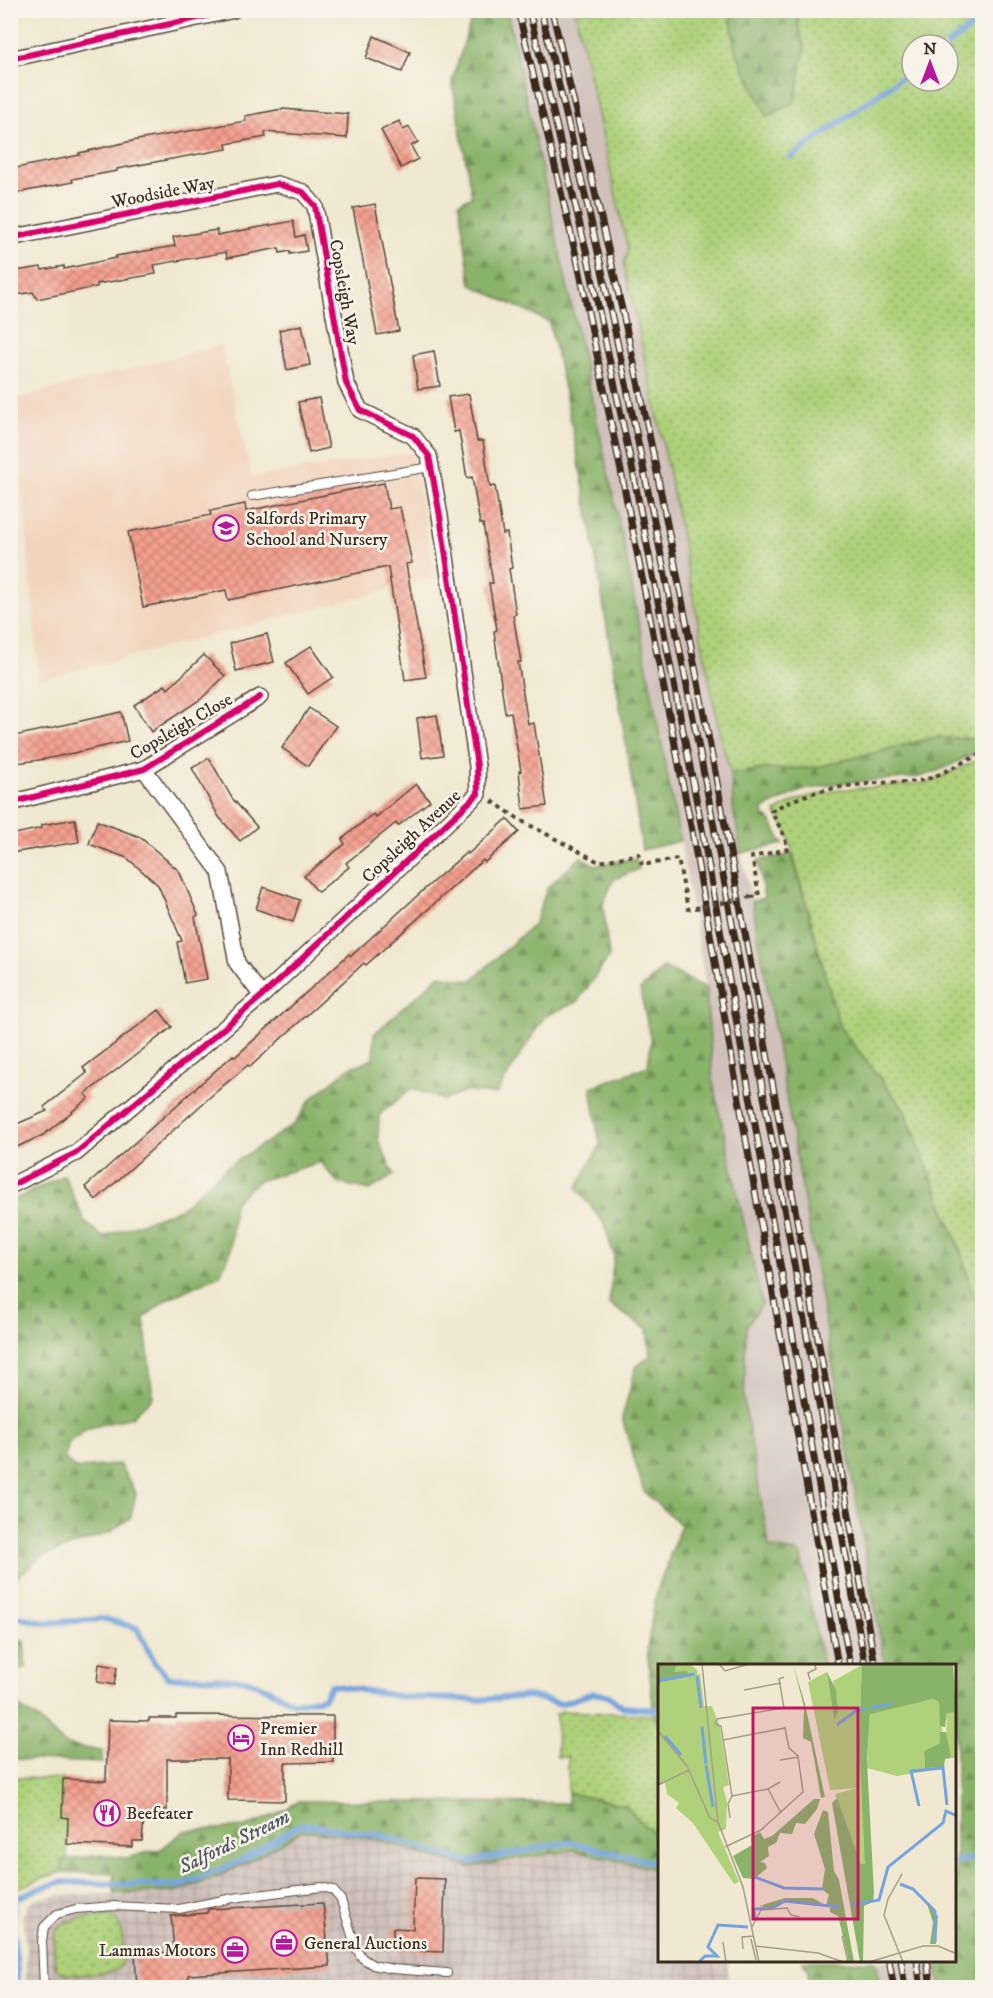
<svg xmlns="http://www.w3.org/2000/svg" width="993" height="1998" viewBox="0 0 993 1998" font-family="'IM FELL DW Pica',serif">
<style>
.built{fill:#f2d4be}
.industrial{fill:url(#industrial-grid)}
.railway{fill:#cfc0ba}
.grass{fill:url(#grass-dots);stroke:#747e4c;stroke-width:1.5;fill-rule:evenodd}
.forest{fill:url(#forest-firs);stroke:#626e44;stroke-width:1.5}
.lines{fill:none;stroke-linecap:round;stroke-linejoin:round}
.stream{stroke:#75a3dd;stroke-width:6}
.building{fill:url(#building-cross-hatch)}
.lane-casing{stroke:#564639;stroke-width:10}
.street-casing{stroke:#564639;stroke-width:18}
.path{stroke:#564639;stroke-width:4;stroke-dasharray:4.5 4.5;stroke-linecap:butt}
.lane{stroke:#fff;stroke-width:8}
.street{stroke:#fff;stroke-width:15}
.rail-casing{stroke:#3b2a1e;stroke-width:7}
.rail{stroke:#f7f3e8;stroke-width:4.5;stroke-dasharray:14;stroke-linecap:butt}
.path-bridge{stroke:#564639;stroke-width:4;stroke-dasharray:4.5 4.5;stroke-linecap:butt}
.cycleway-casing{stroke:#f7f3e8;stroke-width:10}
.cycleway{stroke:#d6006c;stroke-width:6}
.labels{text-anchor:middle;stroke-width:5;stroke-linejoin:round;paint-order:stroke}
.street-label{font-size:18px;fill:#3b2a1e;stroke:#f7f3e8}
.poi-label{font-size:18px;fill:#3b2a1e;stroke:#f7f3e8;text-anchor:start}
.water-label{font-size:20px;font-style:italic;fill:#4f5461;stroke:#f7f3e8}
.inset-river{fill:none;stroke:#75a3dd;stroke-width:3}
.inset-road{fill:none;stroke:#a89c89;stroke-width:1.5}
.view{fill:#c2185b;fill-opacity:0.15;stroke:#c2185b;stroke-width:3}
.inset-edge{fill:none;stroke:#3b2a1e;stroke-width:3}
</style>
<defs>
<pattern id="industrial-grid" width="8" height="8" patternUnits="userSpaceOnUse" patternTransform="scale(1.5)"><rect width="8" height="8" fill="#cfc0ba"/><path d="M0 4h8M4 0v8" fill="none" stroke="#b3a59f"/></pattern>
<pattern id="grass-dots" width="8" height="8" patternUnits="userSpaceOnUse" patternTransform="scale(1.5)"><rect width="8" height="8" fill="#aed17a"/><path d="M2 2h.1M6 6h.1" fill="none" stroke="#8faa63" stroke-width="1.8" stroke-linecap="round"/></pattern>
<pattern id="forest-firs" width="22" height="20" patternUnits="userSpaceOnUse" patternTransform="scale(1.5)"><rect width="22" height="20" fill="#8ab36a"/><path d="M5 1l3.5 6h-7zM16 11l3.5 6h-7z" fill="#729257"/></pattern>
<pattern id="building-cross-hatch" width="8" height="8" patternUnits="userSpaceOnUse" patternTransform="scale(1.5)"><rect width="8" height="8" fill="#f49f8e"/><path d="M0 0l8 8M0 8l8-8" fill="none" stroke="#c78273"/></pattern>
</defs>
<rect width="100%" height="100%" fill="#f7f3e8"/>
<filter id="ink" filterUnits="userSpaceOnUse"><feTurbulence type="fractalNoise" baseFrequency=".0167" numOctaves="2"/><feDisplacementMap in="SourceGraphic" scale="12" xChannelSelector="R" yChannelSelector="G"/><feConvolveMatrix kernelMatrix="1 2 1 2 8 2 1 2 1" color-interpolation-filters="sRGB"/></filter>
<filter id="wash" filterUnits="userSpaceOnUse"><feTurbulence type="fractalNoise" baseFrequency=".008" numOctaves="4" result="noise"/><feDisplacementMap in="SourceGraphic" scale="24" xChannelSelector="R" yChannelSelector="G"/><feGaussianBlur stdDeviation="1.35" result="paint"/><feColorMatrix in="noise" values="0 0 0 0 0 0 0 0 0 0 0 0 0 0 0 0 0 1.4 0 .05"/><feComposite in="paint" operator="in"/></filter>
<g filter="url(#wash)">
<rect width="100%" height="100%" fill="#f0e8d0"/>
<path class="built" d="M221,345l31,132 161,-25 22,126 -396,102 -24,-281z"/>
<path class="industrial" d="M303,1830l76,10 48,16 43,11 47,-6 56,-11 87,21v89l68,1 1,26h-704l1,-41 -4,-30 10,-16 28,-5 115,-3 77,-32z"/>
<g class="railway">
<path d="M507,11h68l53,239 -4,16 35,157 63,321 9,30 2,33 8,46 11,48 133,764h-62l-23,-111 -31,-6 -25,-146 2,-75 -10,-139 -23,-105 -7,-95 -35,-200 -48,-248z"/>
<path d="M876,1961h60l5,26h-61z"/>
</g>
<g class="grass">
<path d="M575,11h155l5,39 70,-1 -10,-38h187v740l-3,1 -4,-13 -39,-2 -122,31 -50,1 -33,5 -9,-30 -63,-321 -35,-158 4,-15zM912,45h36v36h-36z"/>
<path d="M982,758v563l-25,-80 -53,-132 -65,-83 -52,-194 -12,-20 16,-9 15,-6 32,-7 88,-7z"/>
<path d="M562,1711l92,4 6,12v118l-9,-14 -27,-26 -56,-12v-36h-11l-1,-43z"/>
<path d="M11,1778l52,1 -1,38 6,1 -1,41 -6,1 1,12 -20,6 -31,13z"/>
<path d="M103,1916c5,0 10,0 13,3 7,6 10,42 3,49 -6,6 -46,8 -55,5 -3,0 -5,-3 -8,-4 -7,-48 2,-49 47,-53z"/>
</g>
<g class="forest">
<path d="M474,11h33l116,529 57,301 -38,9c-10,-72 -22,-144 -34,-216 -16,-105 -34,-209 -59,-312l-78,-37 -12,-82 13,-7 -20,-115z"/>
<path d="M730,11h65l10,38 -10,53 -28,15 -32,-67z"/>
<path d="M936,737l39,2 4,13 -41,19 -18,6 -81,6 -38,8 -38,18 1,7 5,2 14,26 -42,9 -8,-46 -2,-33 33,-5 50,-1z"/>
<path d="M792,854l47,172 65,83 53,132 25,80v666h-41l-5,-26 20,-1v-295h-71l-133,-764 12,-3 -6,-38z"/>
<path d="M581,857l14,8 41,-7 3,11 -25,10 -11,25 6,53 -32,45 -33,15 -48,77 -31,-2 -21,8 -32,-12 -33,27 -1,25 16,35 -24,15 -32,-7 -18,-21 -62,19 -24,21 -4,51 -10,22 -53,24 -23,19 9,79 -21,20 -43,11 -20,14 -5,15 11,12 44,-5 17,29 -5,24 -20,15 -70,25 -30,26v11v-393l53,-26 21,47 18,15 77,-28 48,-43 67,-42 15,-24 39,-32 24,-9 1,-25 66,-59 31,6 64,-58 12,-35z"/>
<path d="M664,967l42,21 7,95 49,221 -16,23 -2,75 25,145 31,6 23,112h-163v62l-6,-12 -7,-66 9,-55 25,-69 -37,-33 -22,-74 14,-51 14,-11 -3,-27 -38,-25 5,-49 -10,-31 -27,-36 23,-43 -9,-58 57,-21 3,-25 -11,-51z"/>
<path d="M11,1637l13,4 2,27 -15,6z"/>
<path d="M11,1702l27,17 28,26 36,6v12l-91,-4z"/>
<path d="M568,1793l56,12 27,26 9,14v21l-2,4 -85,-20 -103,17 -43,-11 -48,-16 -76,-10 -51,30 -41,20 -36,12 -61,1v-19l-52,-2 -1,-12 40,-5 25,3 35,-9 23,-18 61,-4 32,-13 22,-13 269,2z"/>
<path d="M803,1961h73l4,26h-71l-1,-16z"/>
</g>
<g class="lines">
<g class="stream">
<path d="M947,45l33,-24h2"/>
<path d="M791,157l121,-87"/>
<path d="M10,1615l34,8 61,-4 32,9 18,35 14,15 28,-1 49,3 24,10 24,13 30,-5 7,-13 72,12 74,3 53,-4 30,8 33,-11 16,3 12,11 39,3"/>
<path d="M956,1862l26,-5"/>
<path d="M17,1988c2,-31 -9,-59 -2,-89l20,-9 26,-8 119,4 60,-25 61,-37 82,12 85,26 101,-20 91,22"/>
</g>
</g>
<g id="blocks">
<g class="building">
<path d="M374,36l36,16 -8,20 -36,-14z"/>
<path d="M282,109l66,5 -1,24 -82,-6 1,5 -40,7 1,5 -110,20v2l-45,8 1,3 -57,11 -5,-24 69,-14 -1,-2 53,-12 114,-20 -1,-5z"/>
<path d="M399,121l4,9 6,-3 9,15 -7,4 7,13 -17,9 -20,-38z"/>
<path d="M375,204l24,127 -22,4 -24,-127z"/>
<path d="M293,221l3,16 8,-2 3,16 -17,3v-3l-10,2 -1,-5 -52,10 -1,-6 -72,13 2,9 -59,10v3l-60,12 -4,-7 -23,4v-24l31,-5 1,3 22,-4v3l52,-11v-2l59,-10 -2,-9 44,-7v5z"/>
<path d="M302,325l8,40 -23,5 -8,-40z"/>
<path d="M434,351l6,35 -22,3 -5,-34z"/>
<path d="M469,394l8,47h6l7,46 5,-1 8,48 4,-1 5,35 -3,1 7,45 -3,1 8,47h-3l10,62 6,-1 13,83 -24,3 -4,-38h2l-10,-59 -6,1 -11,-82 3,-1 -8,-47h4l-10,-59h-3l-8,-47 -5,1 -8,-47 -5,1 -6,-35z"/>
<path d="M319,398l10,50 -20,5 -11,-51z"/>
<path d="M384,483l5,26 11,-2 12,56 -6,1 20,113 -21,3 -17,-113 -160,33 -2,-10 -83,17 -15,-75 83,-17 -1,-4 35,-7 1,7z"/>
<path d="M267,634l7,28 -38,9 -6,-28z"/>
<path d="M311,646l22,31 -25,17 -22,-31z"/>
<path d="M204,655l21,21 -24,23 -50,33 -17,-27 31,-20 3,4z"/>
<path d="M309,708l27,18 -28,40 -26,-18z"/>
<path d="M121,712l7,29 -82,18 -36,5v-27z"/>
<path d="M437,715l6,40 -21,3 -5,-40z"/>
<path d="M209,758l23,40 25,29 -17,14 -21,-24 -27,-49z"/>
<path d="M416,784l14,17 -32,25 -2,-3 -50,40 3,4 -31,25 -14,-16 41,-32 -3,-5 31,-25 3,3z"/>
<path d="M75,819l4,23 -69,11v-18l32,-7 -1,-3z"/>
<path d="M507,819l12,13 -34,30 -2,-2 -117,105 -2,-2 -114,104 -2,-2 -38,32 -114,103 -11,-13 148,-132 2,2 114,-103 2,2 77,-70 39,-34 1,2z"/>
<path d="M97,821l43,16 39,34 19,44 -3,2 12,62 -22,4 -8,-41 5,-1 -24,-56 -31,-27 -38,-14z"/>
<path d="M263,887l37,13 -7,22 -37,-13z"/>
<path d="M159,1010l13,17 -87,67 4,4 -46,37 -33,15v-23l37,-16 -3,-4 43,-34 -4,-5z"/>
<path d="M99,1664l18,3 -3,18 -17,-3z"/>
<path d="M176,1715l157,1v46l-48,1v38l-57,-1v-41h-61v51l-14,-1 -1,8 -8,-1 -2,25h-9l-1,6 -65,-3 1,-26 -6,-1 1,-38 43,2 2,-61 41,1v-3h27z"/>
<path d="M415,1878l30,1 -2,73 -50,-2v-22l20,1z"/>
<path d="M323,1903l7,63 -142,9v10l-14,1v2h-37l-2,-33 39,-3 -3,-36 36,-3 1,-4z"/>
</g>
</g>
</g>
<g filter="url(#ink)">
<use href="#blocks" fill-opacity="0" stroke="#564639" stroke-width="1.5"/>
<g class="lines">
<g class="lane-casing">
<g id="lane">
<path d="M252,496l179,-29"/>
<path d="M44,1988l-2,-47 2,-14 13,-13 19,-5 37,-3 66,3 54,-11 89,-11 11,3 8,10 15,48 6,10 11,7 19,4 55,4"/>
</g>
</g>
<g class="street-casing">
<g id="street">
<path d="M10,59l224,-49"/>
<path d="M10,238l267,-54 26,8 12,14 31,177 14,27 53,26 16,20 11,60 37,250 1,28 -216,202 -186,157 -66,33"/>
<path d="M144,769l76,103 17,91 25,33"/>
<path d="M10,803l134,-34 116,-72"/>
</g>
</g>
<g class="path">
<path d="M492,801l28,19 79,42 40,-8 3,11 36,-6 10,50 15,-2"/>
<path d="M751,897l8,-1 -7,-39 36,-8 -5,-16 -12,-22c39,-21 62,-24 106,-28 15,-1 31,0 46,-3 21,-5 39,-20 59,-25"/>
</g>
<use href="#lane" class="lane"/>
<use href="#street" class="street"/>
<g class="rail-casing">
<g id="rail">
<path d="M518,10l61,258 43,208 70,355 146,834"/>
<path d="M529,10l60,253 44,209 69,357 86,479 62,357"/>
<path d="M541,10c20,86 42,171 60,256 100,464 182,932 264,1399"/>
<path d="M552,10c36,154 74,308 105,463 79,396 149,794 218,1192"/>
<path d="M889,1960l5,28"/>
<path d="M901,1960l4,28"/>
<path d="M917,1960l4,28"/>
<path d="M927,1960l4,28"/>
</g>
</g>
<use href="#rail" class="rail"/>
<path class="path-bridge" d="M703,907l48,-10"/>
<g class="cycleway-casing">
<g id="cycleway">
<path d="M10,59l224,-49"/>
<path d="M10,238l267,-54 26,8 12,14 31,177 14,27 53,26 16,20 11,60 37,250 1,28 -216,202 -186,157 -66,33"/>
<path d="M10,803l134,-34 116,-72"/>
</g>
</g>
<use href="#cycleway" class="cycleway"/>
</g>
</g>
<defs>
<g id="school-ring" transform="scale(1.35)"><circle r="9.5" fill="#f7f3e8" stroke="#b5179e" stroke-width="1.5"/><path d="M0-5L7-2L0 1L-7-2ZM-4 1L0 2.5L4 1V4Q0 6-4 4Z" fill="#b5179e"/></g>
<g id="hotel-ring" transform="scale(1.35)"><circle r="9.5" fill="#f7f3e8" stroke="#b5179e" stroke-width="1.5"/><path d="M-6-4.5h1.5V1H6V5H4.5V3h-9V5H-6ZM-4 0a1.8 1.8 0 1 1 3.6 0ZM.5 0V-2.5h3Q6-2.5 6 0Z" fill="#b5179e"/></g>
<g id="restaurant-ring" transform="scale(1.35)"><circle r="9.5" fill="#f7f3e8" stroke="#b5179e" stroke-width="1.5"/><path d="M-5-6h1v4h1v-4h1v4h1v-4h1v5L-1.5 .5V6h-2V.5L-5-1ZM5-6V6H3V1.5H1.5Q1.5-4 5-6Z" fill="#b5179e"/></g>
<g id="office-ring" transform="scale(1.35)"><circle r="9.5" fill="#f7f3e8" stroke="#b5179e" stroke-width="1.5"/><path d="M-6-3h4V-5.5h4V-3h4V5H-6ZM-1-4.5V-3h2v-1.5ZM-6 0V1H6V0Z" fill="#b5179e"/></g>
</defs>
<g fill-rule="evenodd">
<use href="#school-ring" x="226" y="528"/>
<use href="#hotel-ring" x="241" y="1738"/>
<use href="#restaurant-ring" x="107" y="1813"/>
<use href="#office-ring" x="284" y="1943"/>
<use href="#office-ring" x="235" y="1950"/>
</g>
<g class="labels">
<g class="street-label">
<text transform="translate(163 192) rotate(-11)" y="6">Woodside Way</text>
<text transform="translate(345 292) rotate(80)" y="6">Copsleigh Way</text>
<text transform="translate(181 726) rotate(-30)" y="6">Copsleigh Close</text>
<text transform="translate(411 836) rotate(-43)" y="6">Copsleigh Avenue</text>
</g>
<g class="poi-label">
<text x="246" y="524">Salfords Primary<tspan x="246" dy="21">School and Nursery</tspan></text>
<text x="260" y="1734">Premier<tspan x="260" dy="21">Inn Redhill</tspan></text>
<text x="126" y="1819">Beefeater</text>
<text x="304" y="1949">General Auctions</text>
<text x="216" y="1956" text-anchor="end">Lammas Motors</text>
</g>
<g class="water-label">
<text transform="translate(234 1841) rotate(-26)" y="7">Salfords Stream</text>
</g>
</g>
<g transform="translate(658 1664)">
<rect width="298" height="298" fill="#f0e8d0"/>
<path d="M19,0h13l8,7 -1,4 -24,-3zM204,1l-3,74 9,122 -7,3 -26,-70 22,-6 -27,2 -22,-108 19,-10 7,48 4,-7 -5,-32zM275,35l6,3 3,28 -2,13 -16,8 1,16 15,2 -43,7 -30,-8 3,-55zM289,48h9v46h-5l-5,-17z" fill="#aed17a"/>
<path d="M0,0h19l-3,8 13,-1 2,5 -26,4 -5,8zM135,0l12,40 20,93 -4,1 -10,-56 -8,-4 1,-31zM204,0h91l3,48 -9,1 -2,14 -5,-1 -1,-24 -6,-3 -63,15 -3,47 7,132 -1,9 -9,4 -1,56h-3l-28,-159 5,-5 24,66 4,-1 -6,-124zM169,8l9,18 2,23 -4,7zM282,68h6l5,26 -6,1 -1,8 -19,1 -1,-17 16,-8zM156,135h6l-3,10 -12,15 -9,-1 -4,11 -12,-1 -4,10 -8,4 1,9 -9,6 5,1 2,5 -13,11 -11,-1 -10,-22 19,-11 -1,-8 9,-5 4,7 8,-3zM165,146l5,2 6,59 5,9 15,82h-5l-11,-46 -8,-4v-4l9,-2 -13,-1 3,-10 -7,-6 3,-20 -11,-35zM127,234h28l10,6 -38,-2 -14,6 -12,-2zM268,237l12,15 -2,28h-6l3,-22z" fill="#8ab36a"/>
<path d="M42,10l4,32h8l8,21 9,58 -6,2 4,15 -1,27 -8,3 21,50 -5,2 -41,-61 -17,-15 3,-5 -12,-9 -2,-11 -7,1v-98l5,-6z" fill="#aed17a"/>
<path class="inset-river" d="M39,12l4,32M0,17l37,-7M211,44l23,-4M179,61l20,-15 9,-1M44,63l4,37M7,72l16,19M48,101l7,42M261,142l-8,-35 32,-3 4,37M94,212l32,12 39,1M242,220l13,5 22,22v31M194,241l27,-5 9,-33 55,-44 3,-12 11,5M97,255l-1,-10 18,-1 13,-7 54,6M41,298l6,-6h12l-9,-9 10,-22 30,2"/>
<path class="inset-road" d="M44,0l16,158 25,65 16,75M61,0l6,7 24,-7M152,16l-2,-7 8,-4 -1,-5M86,26l37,-7M57,60l2,-5 67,-11 -5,-29 5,-2M57,60l6,2 11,70M0,67l29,35 23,52 8,4M65,76l62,-12 4,20 9,8 5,36 -42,38 -36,17M122,96l19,-3M0,121l31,-15M110,125l13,24M74,132l36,-7 12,-7M72,154l-2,-14 4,-8M244,210l-14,25 -4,16 19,47M94,263l9,-17 26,-2 4,7 9,2M184,272l6,26M93,275l5,21M65,278l3,20M97,282l63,7 25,9M85,285l-1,-12 12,-1M211,298l54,-16h15l19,8"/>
<path class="view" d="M95,44h105v211h-105z"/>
<rect width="298" height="298" class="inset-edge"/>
</g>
<rect width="993" height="1998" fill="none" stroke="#f7f3e8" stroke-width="36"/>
<g transform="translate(930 63)"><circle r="28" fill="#f7f3e8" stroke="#aca397" stroke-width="1.5"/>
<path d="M0-4.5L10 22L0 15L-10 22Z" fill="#b5179e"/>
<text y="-9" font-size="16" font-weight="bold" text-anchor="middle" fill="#3b2a1e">N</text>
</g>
</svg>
